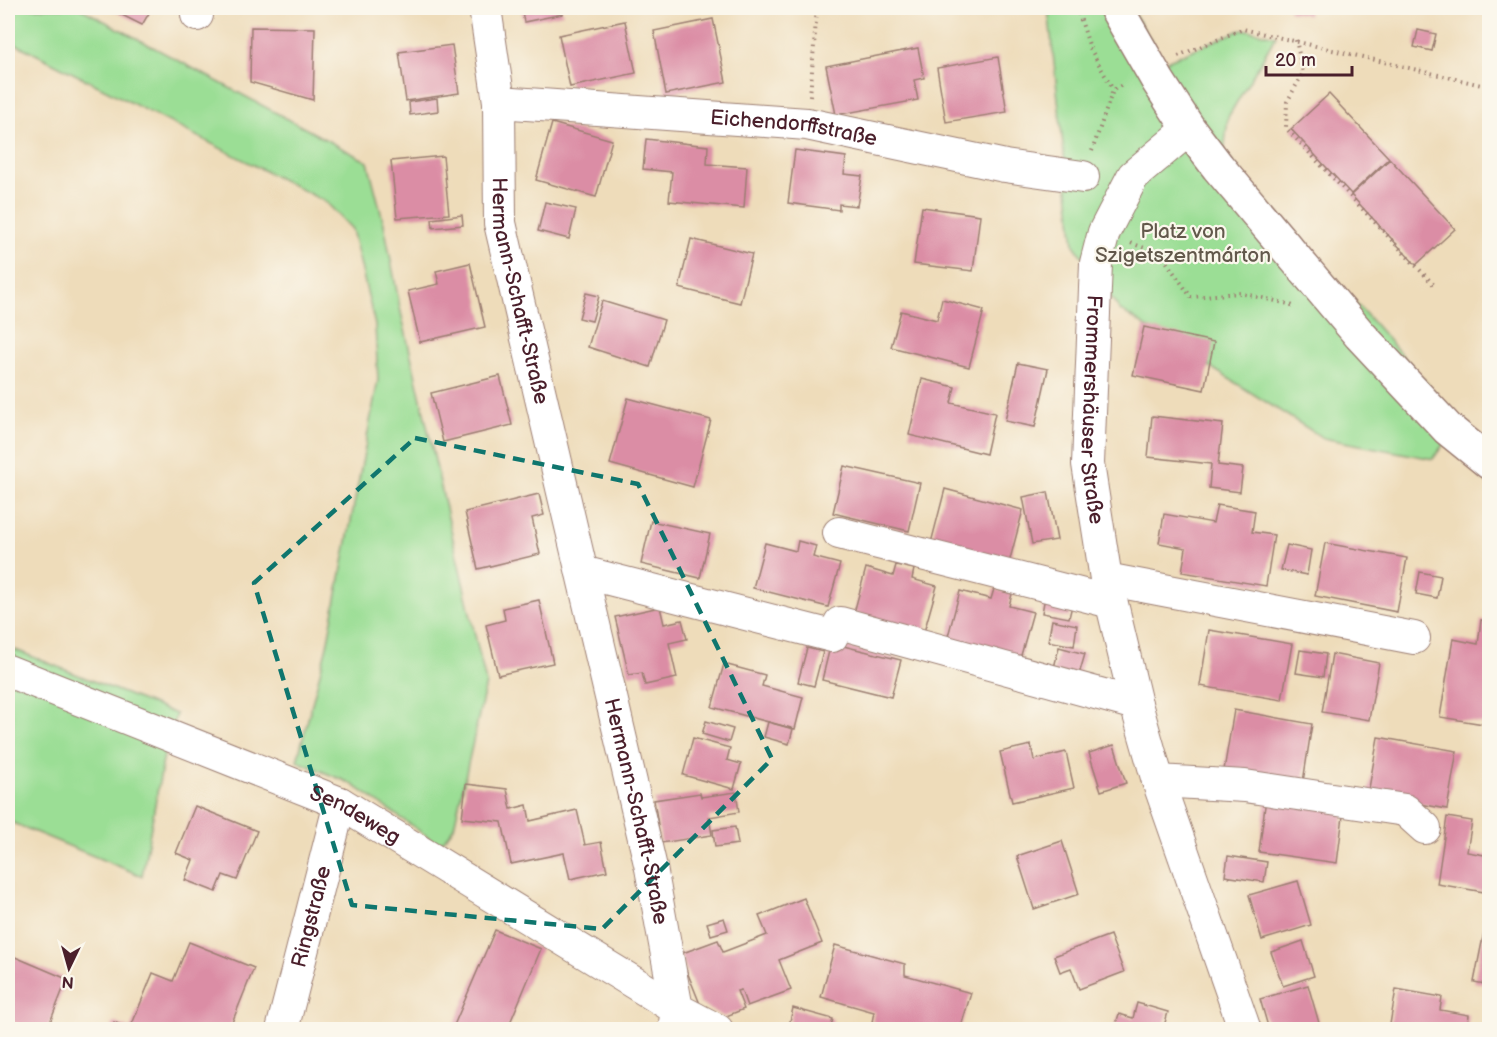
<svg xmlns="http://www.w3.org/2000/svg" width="1497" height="1037" viewBox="0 0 1497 1037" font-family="'Balsamiq Sans',sans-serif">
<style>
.green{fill:#9bde95;stroke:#727e60;stroke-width:1.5}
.building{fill:#db8da5}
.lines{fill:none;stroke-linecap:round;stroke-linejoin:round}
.minor-casing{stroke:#9c7e72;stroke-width:34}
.major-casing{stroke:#9c7e72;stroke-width:36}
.path{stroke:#9c7e72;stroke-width:4;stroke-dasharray:1.5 4.5;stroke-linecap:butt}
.minor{stroke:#fff;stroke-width:32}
.major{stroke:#fff;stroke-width:33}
.marked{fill:none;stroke:#0f766e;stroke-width:4.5;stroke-dasharray:12 8;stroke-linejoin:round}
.labels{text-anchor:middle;stroke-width:4.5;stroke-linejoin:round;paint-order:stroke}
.street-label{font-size:21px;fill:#4a1f2b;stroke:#fbf7ec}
.park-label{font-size:21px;fill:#62584b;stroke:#fbf7ec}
</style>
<rect width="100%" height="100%" fill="#fbf7ec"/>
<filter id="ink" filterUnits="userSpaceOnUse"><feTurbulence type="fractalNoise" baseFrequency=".0167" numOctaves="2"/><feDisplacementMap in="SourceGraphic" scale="12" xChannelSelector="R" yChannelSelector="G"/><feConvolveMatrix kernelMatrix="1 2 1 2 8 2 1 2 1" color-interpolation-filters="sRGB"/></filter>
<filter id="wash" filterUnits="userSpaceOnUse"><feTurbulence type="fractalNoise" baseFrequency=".008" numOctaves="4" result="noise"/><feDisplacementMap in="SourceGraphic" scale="24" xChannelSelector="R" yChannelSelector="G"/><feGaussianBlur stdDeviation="1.35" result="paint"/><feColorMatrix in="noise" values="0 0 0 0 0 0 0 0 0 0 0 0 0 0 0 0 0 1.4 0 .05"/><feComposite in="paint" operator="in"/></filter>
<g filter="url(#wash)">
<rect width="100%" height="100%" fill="#eedcba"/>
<g class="green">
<path d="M8,8h72l288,154 16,62 16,84 86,375 -32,144 -14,18 -90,-62 -53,-22 30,-115 51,-266 -3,-55 -23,-96 -26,-27 -318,-162z"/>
<path d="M1048,8h83l33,54 79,-33 33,7 -48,81 -4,36 236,268 -27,38 -110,-21 -203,-128 -46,-65z"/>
<path d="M8,647l168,67 -12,41 -22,121 -134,-55z"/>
</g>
<g id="blocks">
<g class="building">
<path d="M108,8h44l-10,17z"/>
<path d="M248,8h16l1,1 -17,2z"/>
<path d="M521,8h40l2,6 -39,8z"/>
<path d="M1290,8h19l-1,7 -19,-4z"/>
<path d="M713,19l13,63 -60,12 -12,-63z"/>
<path d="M625,21l11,52 -66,14 -11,-52z"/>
<path d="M251,27l64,1 -2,72 -63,-18z"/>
<path d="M1418,30l18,4 -4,17 -18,-4z"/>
<path d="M452,45l7,48 -53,8 -7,-49z"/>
<path d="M918,48l6,30 -10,2 4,20 -82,15 -10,-49z"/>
<path d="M998,57l9,55 -61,10 -9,-54z"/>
<path d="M1329,94l60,64 -38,36 -60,-65z"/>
<path d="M437,98l1,13 -28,4 -1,-13z"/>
<path d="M552,123l60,17 -16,57 -60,-17z"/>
<path d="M646,139l62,7 -1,18 40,3 -3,41 -75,-7 3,-29 -29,-3z"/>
<path d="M795,150l51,7 -2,17 18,2 -5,30 -18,-2v6l-51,-7z"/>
<path d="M443,156l6,58 -52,4 -6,-57z"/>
<path d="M1390,159l65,70 -39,36 -65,-70z"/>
<path d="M545,202l31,7 -7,30 -31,-8z"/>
<path d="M922,207l58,8 -7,56 -59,-7z"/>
<path d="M462,215l1,10 -30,3 -1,-9z"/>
<path d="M691,239l61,15 -12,49 -61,-15z"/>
<path d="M470,263l15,64 -65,15 -12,-51 31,-7 -3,-13z"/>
<path d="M586,293l13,3 -7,25 -13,-3z"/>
<path d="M942,299l42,11 -15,57 -78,-20 10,-36 36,9z"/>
<path d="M602,301l62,19 -14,47 -62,-20z"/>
<path d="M1144,327l70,15 -10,48 -71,-15z"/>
<path d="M1018,363l30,6 -13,58 -30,-6z"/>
<path d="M500,376l12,49 -69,17 -12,-49z"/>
<path d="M922,379l33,8 -4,16 44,10 -9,41 -77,-19z"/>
<path d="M628,398l83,22 -18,67 -83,-23z"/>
<path d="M1152,416l71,8 -5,41 25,3 -3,24 -31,-4 2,-24 -63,-7z"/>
<path d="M844,466l76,17 -11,48 -76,-18z"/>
<path d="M945,489l78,21 -14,53 -78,-20z"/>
<path d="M1048,492l9,48 -25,4 -9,-47z"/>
<path d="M539,494l5,21 -12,3 8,36 -62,15 -13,-57z"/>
<path d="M1217,505l38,6 -3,21 22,3 -8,51 -84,-14 4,-24 -27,-5 5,-29 49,9z"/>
<path d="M651,521l59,13 -10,44 -59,-14z"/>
<path d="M798,541l18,5 -3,11 27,7 -12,43 -75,-19 12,-45 31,8z"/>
<path d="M1325,543l82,15 -10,54 -82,-16z"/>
<path d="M1287,545l24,5 -4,25 -26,-5z"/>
<path d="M896,565l18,4 -2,10 25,7 -13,46 -70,-19 12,-45 27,8z"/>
<path d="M1420,572l21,4 -4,22 -21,-4z"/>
<path d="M994,589l18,5 -3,12 24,6 -13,47 -73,-19 13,-49 31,8z"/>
<path d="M1046,591l28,6 -5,21 -27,-5z"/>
<path d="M539,600l14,63 -55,12 -12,-50 19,-5 -2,-12z"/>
<path d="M660,607l4,17 18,-4 5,19 -18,4 8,35 -32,7 -3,-12 -13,2 -14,-58z"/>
<path d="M1052,620l25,5 -3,21 -26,-5z"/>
<path d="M1481,620l9,1v43l-3,17 3,1v43l-50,-8 13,-78 25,5z"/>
<path d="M1209,630l83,14 -10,56 -82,-14z"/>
<path d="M831,643l70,17 -10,37 -69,-17z"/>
<path d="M1059,647l26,7 -7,24 -25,-6z"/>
<path d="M807,648l16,4 -9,34 -16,-4z"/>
<path d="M1300,650l26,4 -3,23 -27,-4z"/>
<path d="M1332,654l47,9 -10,57 -47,-8z"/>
<path d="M724,664l41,11 -3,11 41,11 -8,32 -83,-22z"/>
<path d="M1234,710l78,14 -9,58 -79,-12z"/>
<path d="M706,721l27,8 -4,13 -27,-8z"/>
<path d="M768,722l25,7 -4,15 -25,-7z"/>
<path d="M1378,737l79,14 -10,58 -79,-15z"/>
<path d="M693,738l37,10 -3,12 14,4 -7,25 -51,-14z"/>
<path d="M1031,745l3,15 32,-8 8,36 -62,14 -12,-50z"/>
<path d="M1114,745l12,38 -25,8 -12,-38z"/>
<path d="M466,784l41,5 4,20 16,-4 3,16 47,-11 8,35 16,-3 6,29 -37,8 -6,-26 -53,11 -9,-42 -40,-4z"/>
<path d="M736,792l3,20 -30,5 3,18 -51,8 -7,-43 46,-7 1,4z"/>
<path d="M1266,798l78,10 -7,55 -78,-11z"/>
<path d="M195,806l62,25 -20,49 -14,-5 -7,17 -31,-12 8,-20 -17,-7z"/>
<path d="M1447,817l25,4 -5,31 23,4v37l-53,-9z"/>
<path d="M735,827l3,17 -23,3 -2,-17z"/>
<path d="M1062,841l17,53 -45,15 -17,-53z"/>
<path d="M1228,856l39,6 -3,20 -39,-6z"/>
<path d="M1298,881l13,44 -49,15 -13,-45z"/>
<path d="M804,898l18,45 -43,17 12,30 -44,16 -6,-16 -4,1 7,18 -20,8 -24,-13 -20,-50 38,-14 5,12 44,-17 -8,-19z"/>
<path d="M724,918l4,12 -17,5 -4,-12z"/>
<path d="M1485,927l5,1v57l-16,-3z"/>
<path d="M495,930l46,19 -34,81h-55z"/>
<path d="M1110,935l14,37 -45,17 -8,-21 -11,4 -6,-16z"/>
<path d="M1303,941l11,35 -31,10 -12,-34z"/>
<path d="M189,942l65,26 -25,62h-118l3,-8 16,7 23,-56 20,8z"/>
<path d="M835,945l70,19v11l66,18 -11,37h-61l-27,-8 2,-10 -53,-15z"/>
<path d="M8,954l59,25 -20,51h-15l-24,-10z"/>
<path d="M1308,985l13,45h-52l-9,-31z"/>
<path d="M1396,989l46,8 -2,13 29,5 -2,15h-78z"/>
<path d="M1137,1003l31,9 -5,18h-49l5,-16 14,4z"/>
<path d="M793,1008l40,11 -3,11h-42z"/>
<path d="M620,1024l10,6h-13z"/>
</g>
</g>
</g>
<g filter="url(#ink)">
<use href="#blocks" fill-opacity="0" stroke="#9c7e72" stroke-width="1.5"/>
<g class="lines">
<g class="minor-casing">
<g id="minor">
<path d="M197,8v7"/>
<path id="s1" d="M485,8l14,94 1,121 151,645 26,141 40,21"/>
<path id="s2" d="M499,102l308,22 198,42 78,11"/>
<path id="s3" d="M1189,129l-56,47 -29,56 -8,31 -8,201 18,115 30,125 22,77 87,249"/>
<path d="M839,533l272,69"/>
<path d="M582,572l250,64"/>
<path d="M1106,579l308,59"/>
<path d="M840,623l296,81"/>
<path id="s4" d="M8,671l332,132 337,206 -2,14"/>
<path d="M1158,781l87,5 160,24 20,18"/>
<path id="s5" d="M282,1030l58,-227"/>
</g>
</g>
<g class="major-casing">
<path id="major" d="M1116,8l42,73 31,48 29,38 142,168 88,94 42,34"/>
</g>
<g class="path">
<path d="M1077,8l13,40 23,42"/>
<path d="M1296,40l7,33 -16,29 -1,26 148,157"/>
<path d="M1178,56l65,-27 247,58"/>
<path d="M810,96l7,-88"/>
<path d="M1092,151l21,-61 11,-6"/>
<path d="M1131,243l30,11 30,43 49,-4 49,11 6,3"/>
</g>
<use href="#minor" class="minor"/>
<use href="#major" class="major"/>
</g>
</g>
<path class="marked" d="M415,438l223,46 134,275 -170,170 -250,-24 -98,-322z"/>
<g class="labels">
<g class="street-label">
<text dy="7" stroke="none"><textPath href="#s2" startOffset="296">Eichendorffstraße</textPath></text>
<text dy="7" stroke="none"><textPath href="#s1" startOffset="286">Hermann-Schafft-Straße</textPath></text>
<text dy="7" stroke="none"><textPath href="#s3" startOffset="315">Frommershäuser Straße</textPath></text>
<text dy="7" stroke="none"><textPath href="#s1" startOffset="820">Hermann-Schafft-Straße</textPath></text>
<text dy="7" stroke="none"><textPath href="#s4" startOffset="376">Sendeweg</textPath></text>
<text dy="7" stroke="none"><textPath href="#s5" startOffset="117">Ringstraße</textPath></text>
</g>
<g class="park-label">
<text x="1183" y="238">Platz von<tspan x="1183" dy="24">Szigetszentmárton</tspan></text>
</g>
</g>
<rect width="1497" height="1037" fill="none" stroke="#fbf7ec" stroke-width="30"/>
<g transform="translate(69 968) rotate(185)" stroke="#fbf7ec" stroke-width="4.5" paint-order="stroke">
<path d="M0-4.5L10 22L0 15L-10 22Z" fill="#4a1f2b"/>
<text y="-9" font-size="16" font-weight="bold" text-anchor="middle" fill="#4a1f2b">N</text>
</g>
<path d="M1266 66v9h86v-9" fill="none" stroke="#4a1f2b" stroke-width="3"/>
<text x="1275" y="66" font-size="18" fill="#4a1f2b" stroke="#fbf7ec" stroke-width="4.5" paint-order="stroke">20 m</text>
</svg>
